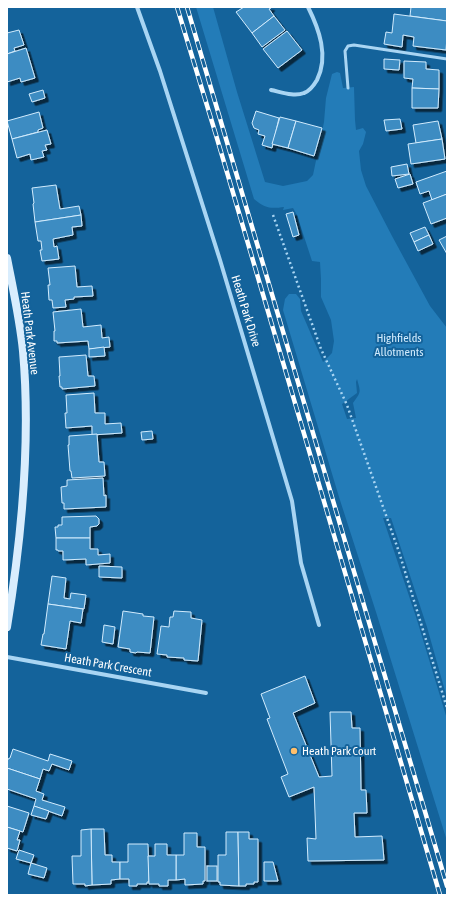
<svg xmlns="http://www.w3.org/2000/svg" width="454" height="902" viewBox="0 0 454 902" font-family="'Asap Condensed',sans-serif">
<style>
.green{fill:#237cb8;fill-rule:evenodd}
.building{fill:#3d8cc2;stroke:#d1ebfd;filter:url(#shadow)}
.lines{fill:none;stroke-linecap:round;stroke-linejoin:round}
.path{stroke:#a9d5f3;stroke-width:2.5;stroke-dasharray:2 3;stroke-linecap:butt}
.lane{stroke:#a9d5f3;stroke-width:3}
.street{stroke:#a9d5f3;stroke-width:4}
.secondary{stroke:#d9edfd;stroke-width:8}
.rail-casing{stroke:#fff;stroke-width:4.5}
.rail{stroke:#14639b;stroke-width:3;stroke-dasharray:9;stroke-linecap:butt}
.poi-dot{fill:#ffbf6b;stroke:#14639b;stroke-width:1.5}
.labels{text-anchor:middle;stroke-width:4;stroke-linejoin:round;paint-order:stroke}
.street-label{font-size:12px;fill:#fff;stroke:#14639b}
.park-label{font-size:12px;fill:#d1ebfd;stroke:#14639b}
.poi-label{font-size:12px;fill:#fff;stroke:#14639b;text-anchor:start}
</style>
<defs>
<filter id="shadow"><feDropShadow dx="3.5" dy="3.5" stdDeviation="0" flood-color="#0009"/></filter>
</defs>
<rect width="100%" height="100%" fill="#14639b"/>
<path class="green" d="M196,7h17l24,85 28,90 18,4 24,-5 6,-6 11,-53 2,-24 6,-24 5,-2 3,1 3,15 11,-1 1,33 1,10 7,-2 3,4 -3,12 -4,7 2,19 5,16 26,50 38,70 17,22v370l-20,-71 -36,-109h-8l34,102 30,99v122l-71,-229 -37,-115 -56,-187 2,-11 4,-5h7l4,5 1,12 22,51 9,-9 2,-12 -3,-21 -10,-23v-18l-1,-17 -8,-1 -15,-46 -4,-7 -10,2 1,-3c-14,2 -19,1 -30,-8zM357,379c4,14 4,13 -4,24l3,15 -9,1 -5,-15 15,-11 -1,-11z"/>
<g class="building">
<path d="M244,7h27v1l-2,1 5,7 -22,17 -16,-21z"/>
<path d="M411,7h36v14l-37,-5z"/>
<path d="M394,14l53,7v16l-1,13 -33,-4 1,-9 -11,-2 -1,12 -18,-3 2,-12 6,1z"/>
<path d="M274,16l11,14 -23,17 -10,-14z"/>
<path d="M19,30l5,15 -10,3 1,3 -8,3v-21z"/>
<path d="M287,31l15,19 -24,18 -15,-19z"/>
<path d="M26,48l9,30 -14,4 -1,-4 -13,4v-28z"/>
<path d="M384,59l16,1 -1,10 -15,-1z"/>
<path d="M404,61l22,1v7l13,1v19l-27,-1 1,-9 -9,-1z"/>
<path d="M412,88l27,1 -1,19h-26z"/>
<path d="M43,90l2,8 -13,4 -3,-8z"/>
<path d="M256,111l23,7 -7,30 -10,-3 3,-9 -7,-2 1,-4 -5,-2 -2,-5z"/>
<path d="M39,112l4,16 -5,2v2l-26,7 -5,-18z"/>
<path d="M280,117l16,4 -8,27 -16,-4z"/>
<path d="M400,119l2,10 -16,2 -2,-11z"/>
<path d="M296,121l26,7 -8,28 -26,-8z"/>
<path d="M438,121l4,18 -26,4 -3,-18z"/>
<path d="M47,130l4,14 -6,1 2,5 -5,1 2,6 -13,3 -1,-6 -13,4 -5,-19z"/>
<path d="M442,139l3,20 -34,5 -3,-20z"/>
<path d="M407,164l2,10 -17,2 -1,-9z"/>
<path d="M447,171v23l-15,6 -3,-9 -9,3 -4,-12z"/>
<path d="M410,174l3,10 -15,4 -3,-9z"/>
<path d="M56,185l4,24 19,-3 2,9 -46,7 -2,-18 1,-1 -2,-15z"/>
<path d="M447,194v24l-16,6 -8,-21z"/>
<path d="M293,212l6,23 -6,2 -7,-23z"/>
<path d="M81,215l1,11 -10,1 1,8 -20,4 1,8 3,-1 2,13 -17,2 -2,-11h2l-1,-9h-3l-3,-19z"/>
<path d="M425,227l4,8 -15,7 -4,-9z"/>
<path d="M429,235l4,9 -15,7 -4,-9z"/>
<path d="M447,236v18l-8,-14z"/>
<path d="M75,266l2,21 15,-1 1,10 -19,1v2l-9,1 1,7 -13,1 -1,-8h-3l-1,-15h2l-2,-17z"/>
<path d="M81,309l2,18 18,-2 1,13 7,-1 1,10 -21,2 -1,-8 -31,2v-2h-3v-10h1l-2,-19z"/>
<path d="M104,347l1,9 -16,1v-8z"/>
<path d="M86,355l2,21h6l1,10 -33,3v-2h-2l-1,-11h1l-1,-19z"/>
<path d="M94,393l1,20h10v11l16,-1 1,10 -30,2v-9l-26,2 -1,-15h2l-1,-18z"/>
<path d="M152,431l1,8 -11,1 -1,-8z"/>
<path d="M97,434l2,28h5l1,14 -33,2 -1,-7h-1l-2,-26h1v-9z"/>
<path d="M103,478l1,18 2,-1v12l-42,2v-6h-2l-1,-16 6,-1v-6z"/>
<path d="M96,516l3,3v5l-2,2 -7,1v11h-34l-1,-11h3v-2h4v-8z"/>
<path d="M56,538h34v11h8v6l12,-1v9l-24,2v-6l-23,1v-9h-5v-1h-2z"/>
<path d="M99,566l23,1v11l-23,-1z"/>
<path d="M52,576l14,2 -2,20 6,1 1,-6 15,2 -2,14 -36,-5z"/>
<path d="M48,604l35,5 -2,14 -11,-2 -4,28 -25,-4 2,-11h1z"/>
<path d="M123,611l20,3v2l11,1 -4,36 -13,-1 -1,1 -6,-1v-3l-12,-2z"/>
<path d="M174,611l17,1v6l11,2 -4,41 -14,-1v-2l-17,-1v-2l-10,-1 4,-28 8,1 1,-10h3z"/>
<path d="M104,625l11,2 -2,17 -11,-2z"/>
<path d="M305,676l10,27 -22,10 26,64 13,-1 -2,-64h21l1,16h8l1,62h5l1,23h-13l1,24 27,-1 2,24 -76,1 -1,-23 9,1 -2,-52 -25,10 -8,-20 7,-3 -21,-55 3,-1 -9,-24z"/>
<path d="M13,749l35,12 2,-7 22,7 -3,9 -17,-6 -3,7 -6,-2 -3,10 -33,-11v-6l1,-3 2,-1z"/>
<path d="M7,768l33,11 -4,12 8,3 -2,6 23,7 -3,9 -28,-10 2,-7 -29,-10z"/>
<path d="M7,806l22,7 -6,19 -16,-5z"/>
<path d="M34,806l15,5 -3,8 -15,-4z"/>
<path d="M7,827l13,4 -3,9h3l-3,11 -10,-3z"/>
<path d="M91,829h13l1,26h7v7h8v17l-9,1v4l-19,1z"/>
<path d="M91,829l1,56 -7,1v-2h-12l-1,-28h9v-26z"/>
<path d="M226,832h12l1,54 -19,-1v-3h-2v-27h8z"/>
<path d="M238,832h11v7h9v43h-4v2h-8v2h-7z"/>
<path d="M184,833h13v14h8v34h-2v3l-18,1v-6l-9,1v-25h8z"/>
<path d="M128,844h20l1,38h-2v2h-10v2h-8v-7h-9v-17h8z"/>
<path d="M155,844h12v11h9v25h-8v6h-9v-2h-10l-1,-28h7z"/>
<path d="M19,850l15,5 -3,8 -15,-4z"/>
<path d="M264,862h9l5,19h-14z"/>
<path d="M31,863l16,5 -3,10 -16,-4z"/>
<rect x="207" y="866" width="10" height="15"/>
</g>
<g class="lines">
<path class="path" d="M273,215l48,134 26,56 52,147 48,156"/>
<path class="lane" d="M348,88l-3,-37 3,-5 6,-1 93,14"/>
<g class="street">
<path d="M137,7l23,64 60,189 72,241 9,62 18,62"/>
<path d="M271,90c10,2 23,7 33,3 6,-2 10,-8 13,-13 12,-24 2,-51 -9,-73"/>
<path d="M7,657l199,36"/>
</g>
<path class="secondary" d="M7,258c6,31 13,62 16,93 8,92 -1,185 -16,276"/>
<g class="rail-casing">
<g id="rail">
<path d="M177,7l39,128 224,760"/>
<path d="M187,7l260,879"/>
</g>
</g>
<use href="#rail" class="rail"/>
</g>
<circle class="poi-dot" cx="294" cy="751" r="4"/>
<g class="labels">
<g class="street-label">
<text transform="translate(246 311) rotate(73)" y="4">Heath Park Drive</text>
<text transform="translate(30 333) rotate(83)" y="4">Heath Park Avenue</text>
<text transform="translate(108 665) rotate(10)" y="4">Heath Park Crescent</text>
</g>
<g class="park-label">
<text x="399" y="342">Highfields<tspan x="399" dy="14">Allotments</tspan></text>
</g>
<g class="poi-label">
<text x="302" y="755">Heath Park Court</text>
</g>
</g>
<rect width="454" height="902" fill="none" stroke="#ffffff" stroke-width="16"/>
</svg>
